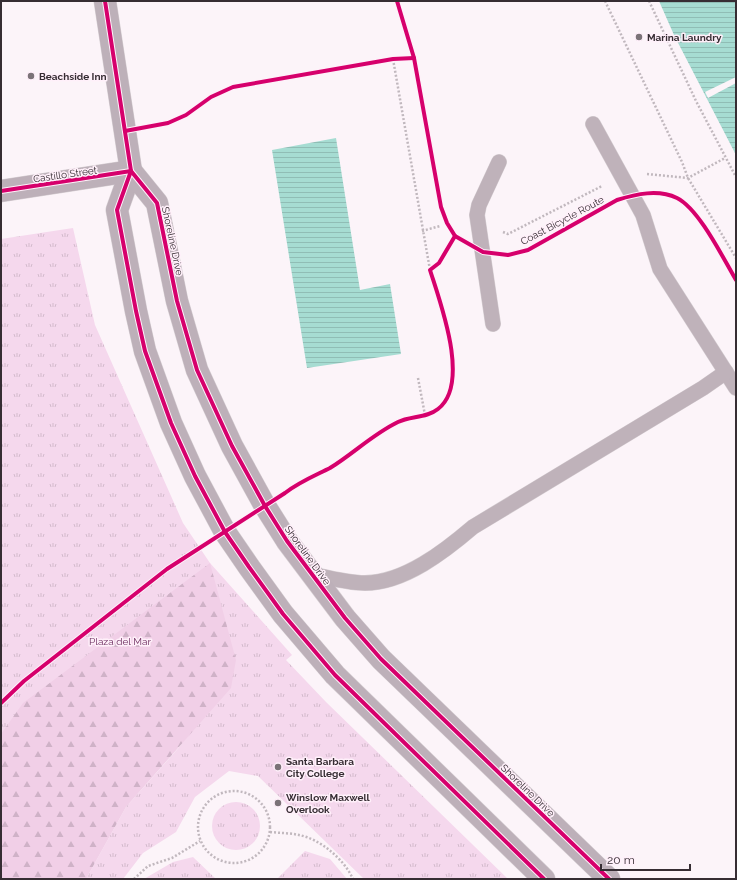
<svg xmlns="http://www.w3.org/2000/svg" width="737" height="880" viewBox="0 0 737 880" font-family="Raleway,sans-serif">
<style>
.grass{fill:url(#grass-tufts)}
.forest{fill:url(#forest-firs)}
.water{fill:url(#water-rules)}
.pier{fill:#fcf4f9}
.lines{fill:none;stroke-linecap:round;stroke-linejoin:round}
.lane-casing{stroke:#d8d1d5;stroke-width:16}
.secondary-casing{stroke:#d8d1d5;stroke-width:23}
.path{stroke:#c1b8be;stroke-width:2.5;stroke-dasharray:2 2;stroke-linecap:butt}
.lane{stroke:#bfb2ba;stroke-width:15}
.secondary{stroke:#bdb0b9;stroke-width:22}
.cycleway-casing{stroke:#fff0fa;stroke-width:6}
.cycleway{stroke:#d6006c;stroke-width:4}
.poi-dot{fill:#7b7378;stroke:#fff0fa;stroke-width:1.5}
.labels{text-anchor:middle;stroke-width:3;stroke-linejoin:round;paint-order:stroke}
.poi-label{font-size:10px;font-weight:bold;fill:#362d33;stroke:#fff0fa;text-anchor:start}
.street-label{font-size:10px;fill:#362d33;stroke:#fff0fa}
.park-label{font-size:10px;fill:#6c2c5e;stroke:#fff0fa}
</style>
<defs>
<pattern id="grass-tufts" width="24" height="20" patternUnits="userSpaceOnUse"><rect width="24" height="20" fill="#f5d8ed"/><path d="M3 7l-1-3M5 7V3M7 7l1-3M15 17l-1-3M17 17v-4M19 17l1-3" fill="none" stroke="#d3bacc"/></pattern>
<pattern id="forest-firs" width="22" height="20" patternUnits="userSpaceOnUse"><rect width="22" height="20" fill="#f1cfe7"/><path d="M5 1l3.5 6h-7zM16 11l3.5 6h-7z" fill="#cfb2c7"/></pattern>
<pattern id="water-rules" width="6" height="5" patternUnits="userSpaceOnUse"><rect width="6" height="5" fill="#a6dcd2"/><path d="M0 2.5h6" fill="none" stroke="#90bdb5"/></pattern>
</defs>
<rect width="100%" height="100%" fill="#fcf4f9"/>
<g class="grass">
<path d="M73,228l22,97 88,198 27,40 82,92 -6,5 40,42 182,177h-144l-106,-103 -29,-5 -34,26 -19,35 -33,21 -20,26h-37l40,-72 56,-63 -181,135v-640z"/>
<circle cx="236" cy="826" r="24"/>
<path d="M305,851l25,8 17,20h-80l11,-1z"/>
<path d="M193,857l23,22h-72l29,-17z"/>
</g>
<path class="forest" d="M210,563l26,97 -5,28 -105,119 -40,72h-85v-145l22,-31z"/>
<g class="water">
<path d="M659,1h77v154l-62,-120z"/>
<path d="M336,138l24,152 30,-6 11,70 -94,14 -35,-218z"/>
</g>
<path class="pier" d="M736,77v6l-28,15 -3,-6z"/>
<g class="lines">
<g class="lane-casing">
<g id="lane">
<path d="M593,124l50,91 17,54 76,119"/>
<path d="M493,324l-16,-109 2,-10 20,-43"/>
<path d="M311,574c18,4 36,9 54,9 39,0 80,-32 108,-56l230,-139 23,-16"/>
</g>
</g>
<g class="secondary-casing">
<g id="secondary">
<path d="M105,1l26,170 -14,39 19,101 9,40 26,72 24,53 30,56 24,35 34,47 52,61 209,204"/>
<path d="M131,171l26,32 20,98 20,69 35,76 33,60 22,35 58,77 36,41 228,220"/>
<path d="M1,191l130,-20"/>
</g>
</g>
<g class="path">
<path d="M605,1l77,161 6,16 48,80"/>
<path d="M649,1l47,100 40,76"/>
<path d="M393,59l37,211"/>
<path d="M647,174l41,4 37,-20"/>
<path d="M422,231l18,-5"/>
<path d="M503,232l5,2 94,-48"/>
<path d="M418,378l7,37"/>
<circle cx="234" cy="827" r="36"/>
<path d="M270,832c10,1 20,1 29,3 21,4 45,24 54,44"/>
<path d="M134,879l14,-13 24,-8 28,-17"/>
</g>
<use href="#lane" class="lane"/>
<use href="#secondary" class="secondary"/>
<g class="cycleway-casing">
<g id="cycleway">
<path d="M105,1l26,170 -14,39 19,101 9,40 26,72 24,53 30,56 24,35 34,47 52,61 209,204"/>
<path d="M397,1l17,57 27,149 6,16 8,13 28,16 25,3 20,-5 89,-50c19,-6 41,-11 60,-2 22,11 46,60 59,82"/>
<path d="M125,131l43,-8 18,-8 25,-18 22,-10 160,-28 21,-1"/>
<path d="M131,171l26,32 20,98 20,69 35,76 33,60 22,35 58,77 36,41 228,220"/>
<path d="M1,191l130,-20"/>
<path d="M1,703l23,-22 143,-112 118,-76c14,-11 29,-17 45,-25 23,-14 43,-34 68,-46 12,-6 29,-4 40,-13 33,-25 2,-107 -8,-139l9,-7 16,-27"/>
</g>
</g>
<use href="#cycleway" class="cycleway"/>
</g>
<g class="poi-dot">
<circle cx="639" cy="37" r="4"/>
<circle cx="31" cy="76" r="4"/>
<circle cx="278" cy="767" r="4"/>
<circle cx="278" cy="803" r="4"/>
</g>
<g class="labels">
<g class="poi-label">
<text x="647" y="41">Marina Laundry</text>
<text x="39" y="80">Beachside Inn</text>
<text x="286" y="765">Santa Barbara<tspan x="286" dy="12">City College</tspan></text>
<text x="286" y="801">Winslow Maxwell<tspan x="286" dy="12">Overlook</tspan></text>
</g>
<g class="street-label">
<text transform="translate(65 174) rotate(-8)" y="4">Castillo Street</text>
<text transform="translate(562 220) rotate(-28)" y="4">Coast Bicycle Route</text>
<text transform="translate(173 241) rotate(78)" y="4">Shoreline Drive</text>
<text transform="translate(308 555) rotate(54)" y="4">Shoreline Drive</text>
<text transform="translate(528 790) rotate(44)" y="4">Shoreline Drive</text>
</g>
<g class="park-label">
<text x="120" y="645">Plaza del Mar</text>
</g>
</g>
<rect width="737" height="880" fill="none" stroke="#362d33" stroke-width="4"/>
<path d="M601 864v6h89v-6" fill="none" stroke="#362d33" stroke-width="2"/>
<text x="607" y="864" font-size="12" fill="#362d33" stroke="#fff0fa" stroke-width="3" paint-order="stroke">20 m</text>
</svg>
